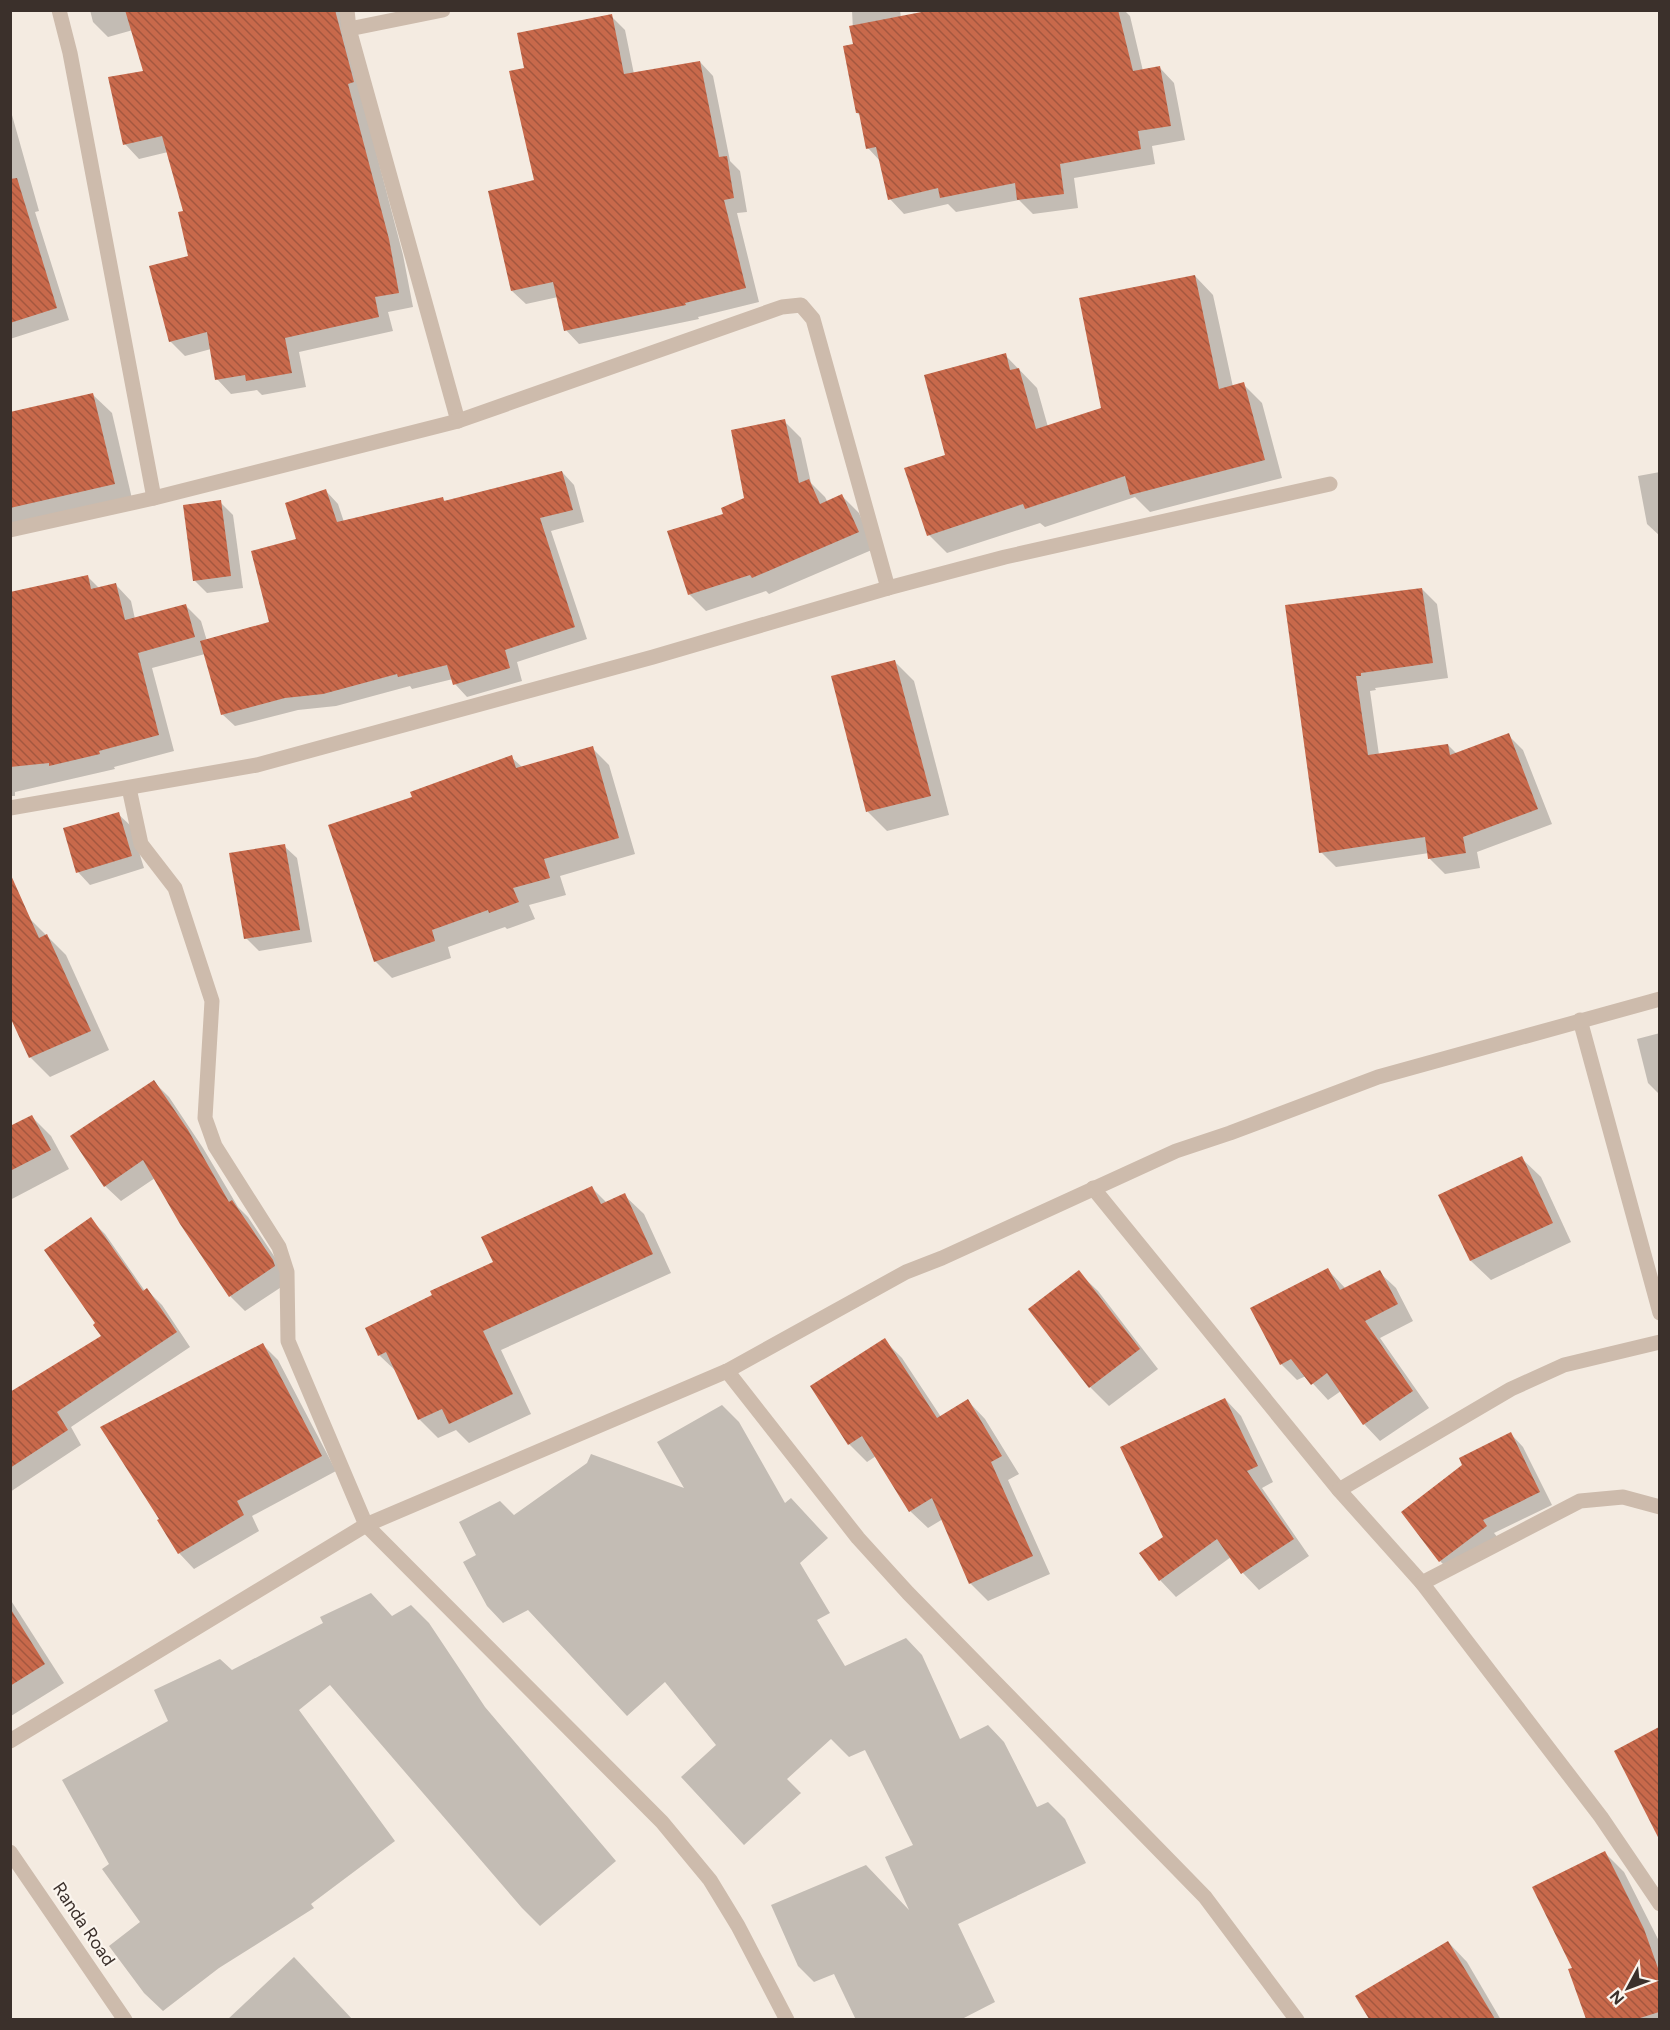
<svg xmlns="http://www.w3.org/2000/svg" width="1670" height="2030" viewBox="0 0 1670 2030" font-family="Figtree,sans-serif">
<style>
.shadow{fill:#0003}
.building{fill:url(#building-back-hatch)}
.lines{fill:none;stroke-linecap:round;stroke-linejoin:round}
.minor{stroke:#cdbbac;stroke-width:15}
.labels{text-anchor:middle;stroke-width:4.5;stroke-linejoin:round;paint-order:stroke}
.street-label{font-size:18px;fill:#3b302b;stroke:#fbf5ee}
</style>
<defs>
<pattern id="building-back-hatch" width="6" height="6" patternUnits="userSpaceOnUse" patternTransform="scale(1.5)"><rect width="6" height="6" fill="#c8694b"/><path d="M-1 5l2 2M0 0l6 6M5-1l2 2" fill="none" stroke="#a4573f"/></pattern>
</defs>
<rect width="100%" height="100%" fill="#f4ebe1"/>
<g class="shadow">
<path d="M90,10h254l18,88 41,157 10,52 -25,5 5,19 -94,21 7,35 -44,8 -5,-5 -26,4 -14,-15 -6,-30 -26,7 -15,-15 20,-83 -5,-46 -17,-60 -29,7 -14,-15 20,-72 -12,-42 -25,7 -15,-15z"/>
<path d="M852,10h48l1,8 39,-8h184l6,6 13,55 17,-3 14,15 11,57 -33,6 3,18 -81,14 4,30 -45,6 -14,-14 -63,12 -8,-8 -44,10 -14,-15 -9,-37 -13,-14 -6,-31 -5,-4z"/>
<path d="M611,16l14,14 9,44 66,-12 13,14 17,85 10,10 7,41 -10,1 22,89 -61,15 1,2 -120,25 -13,-14 -8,-33 -32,7 -14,-13 24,-110 -10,-112z"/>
<path d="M10,108l29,103 -4,1 34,108 -59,19z"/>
<path d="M1195,276l18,19 20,92 10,-3 19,19 20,75 -132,34 -15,-15 -90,30 -5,-4 -93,30 -18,-18 18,-79 58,-101 32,33 11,39 55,-18z"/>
<path d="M92,394l20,19 21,90 -123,29v-118z"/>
<path d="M784,421l17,17 10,45 14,14 3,6 14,-7 17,17 15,36 -105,45 -3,-3 -60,20 -17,-17 36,-79 21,-16z"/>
<path d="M562,472l12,13 10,37 -33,9 36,108 -70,23 5,19 -55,16 -12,-13 -2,-5 -41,10 -2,-3 -74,20 -38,4 -63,16 -13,-12 -17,-60 -53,14 22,83 -60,16 1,2 -100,23v4h-5v-186l77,-34 13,13 16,-4 15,16 4,18 51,-13 15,15 6,20 64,-17 27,-84 28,-49 12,13 6,18 99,-23 3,3z"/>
<path d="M1660,472v64l-13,-12 -9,-48z"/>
<path d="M220,502l13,13 10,73 -36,5 -13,-13z"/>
<path d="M1422,589l15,15 11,74 -73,10 1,2 -6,1 9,64 69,-10 9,9 51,-19 15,15 29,74 -75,28 3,16 -35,6 -15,-15 -1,-6 -93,14 -15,-15 -34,-246z"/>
<path d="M894,661l20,20 35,134 -62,16 -19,-19 -35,-135z"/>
<path d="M592,748l17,17 26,89 -75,22 6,19 -37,10 6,14 -28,10 -2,-2 -57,20 3,11 -59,20 -17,-17 39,-163 97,-41 11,10z"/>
<path d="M118,814l13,12 13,42 -54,17 -12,-13z"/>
<path d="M284,846l13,12 15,84 -53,9 -13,-13z"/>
<path d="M29,918l37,37 43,95 -59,27 -20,-20z"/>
<path d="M1660,1033v62l-12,-12 -11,-44z"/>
<path d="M154,1082l15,15 34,51 35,59 10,10 40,60 1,5 -44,29 -15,-15 -75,-118 -34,23 -16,-15z"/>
<path d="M32,1117l19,19 18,33 -59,31v-72z"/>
<path d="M1521,1158l20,19 30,65 -80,38 -20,-19 -31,-65z"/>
<path d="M592,1188l15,15 17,-8 20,19 27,59 -170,77 30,64 -62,29 -13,-13 -18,8 -19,-19 -21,-46 -19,-18 55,-59 61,-33z"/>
<path d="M90,1219l15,15 40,57 2,-1 15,15 28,42 -119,80 10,18 -71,47v-98l93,-57z"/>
<path d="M1328,1270l18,19 33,-17 17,16 17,33 -33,17 49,70 -49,33 -16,-17 -23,-33 -13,9 -22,-24 -9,4 -16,-16z"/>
<path d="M1078,1272l20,19 60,78 -49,37 -19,-19z"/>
<path d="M884,1340l18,18 39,59 27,-16 17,18 34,55 -11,6 42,94 -62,27 -18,-18 -27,-64 -15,9 -18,-17 -34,-55 -9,6 -18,-18z"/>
<path d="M263,1345l15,15 58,111 -84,45 7,15 -65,38 -15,-16z"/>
<path d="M1225,1399l16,17 32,66 -11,6 47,68 -50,34 -16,-17 -12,-16 -55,40 -16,-17 5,-43z"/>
<path d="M722,1405l17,17 46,81 6,-5 37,40 -28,25 30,50 -13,7 28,46 61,-28 16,17 38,84 28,-14 16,17 33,65 11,-5 17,17 21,44 -128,61 37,78 -35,18h-104l-22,-46 -20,8 -16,-16 -27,-61 95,-40 43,45 -24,-53 28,-12 -48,-95 -16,7 -18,-18 -44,40 14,14 -57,52 -63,-68 35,-32 -51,-63 -38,34 -99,-106 -25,13 -16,-17 -24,-44 13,-7 -17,-33 41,-21 14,14 73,-52 4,-9 93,34 -27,-46z"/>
<path d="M1511,1434l12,13 29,58 -58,28 5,6 -46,35 -13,-13z"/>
<path d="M371,1593l21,23 19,-11 18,18 56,84 131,154 -76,65 -18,-18 -192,-223 -31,25 96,131 -84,63 3,4 -95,60 -56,43 -19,-18 -35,-47 31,-24 -38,-53 7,-5 -47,-84 106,-59 -14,-31 66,-31 12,11 91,-47 -3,-6z"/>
<path d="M10,1599l54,84 -53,33h-1z"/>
<path d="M1660,1729v96l-12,-12 -32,-62z"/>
<path d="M1605,1853l19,19 36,71v77h-72l-18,-50 4,-2z"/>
<path d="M1448,1942l19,20 34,58h-130l-14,-23z"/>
<path d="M294,1957l59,63h-126z"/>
</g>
<g class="building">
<path d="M125,10h210l19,72 -6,2 41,155 10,54 -24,4 4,20 -94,21 7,35 -46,8 -1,-6 -30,5 -8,-48 -38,10 -20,-76 39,-10 -10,-44 5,-1 -21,-75 -39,9 -15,-68 35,-6z"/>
<path d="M932,10h186l15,61 27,-5 11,60 -33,5 3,18 -81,15 4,30 -47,6 -2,-17 -75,15 -2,-10 -50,12 -12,-53 -10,2 -7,-36h-3l-13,-67 10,-2 -4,-18z"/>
<path d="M612,14l12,60 76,-13 19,96 8,-1 7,42 -10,2 22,88 -61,15 1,2 -122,26 -11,-49 -42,9 -23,-100 46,-11 -25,-109 15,-3 -7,-35z"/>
<path d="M17,178l40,130 -47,15v-144z"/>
<path d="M1195,275l24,114 25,-7 21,78 -135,35 -5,-19 -100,33 -2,-5 -96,32 -23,-68 41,-13 -21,-80 82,-22 4,17 9,-2 17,61 65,-21 -22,-110z"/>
<path d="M93,393l22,91 -105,24v-96z"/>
<path d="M785,419l14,64 10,-4 11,25 22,-10 17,38 -107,46 -2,-3 -62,20 -21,-64 56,-17 -2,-6 23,-10 -13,-68z"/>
<path d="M562,471l11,39 -33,8 35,109 -70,23 5,18 -57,17 -6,-20 -49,12 -1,-3 -74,20 -38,4 -64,17 -21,-74 69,-19 -18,-71 45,-12 -11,-36 41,-14 11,33 106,-25 1,4z"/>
<path d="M221,500l10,76 -38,5 -10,-76z"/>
<path d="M88,575l3,14 25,-6 9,37 61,-16 9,33 -57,16 21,82 -60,16 1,3 -51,12v-3l-39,4v-175z"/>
<path d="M1422,588l11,75 -72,10v3h-5l12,79 80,-11 2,11 59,-22 29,76 -75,28 3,16 -38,6 -3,-22 -106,16 -34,-248z"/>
<path d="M895,660l36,136 -65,16 -35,-136z"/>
<path d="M593,746l26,92 -75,21 6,19 -37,10 6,14 -30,11 -1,-3 -56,20 3,11 -61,21 -46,-137 84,-28 -2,-5 102,-37 4,13z"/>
<path d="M119,812l13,44 -56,17 -13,-45z"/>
<path d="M285,844l15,86 -56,9 -15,-86z"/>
<path d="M10,873l29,65 8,-4 44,97 -62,27 -19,-41z"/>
<path d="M154,1080l34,50 41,72 3,-2 41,60 2,6 -46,31 -49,-73 -37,-64 -39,27 -34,-51z"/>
<path d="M32,1115l19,35 -41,21v-45z"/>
<path d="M1522,1156l31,67 -83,38 -32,-66z"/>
<path d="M592,1186l9,18 24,-11 28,61 -170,77 30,63 -64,30 -7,-15 -24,11 -32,-68 -8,4 -13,-28 67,-33 -2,-4 63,-29 -12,-25z"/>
<path d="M91,1217l52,74 4,-3 30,44 -120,80 11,18 -58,38v-76l91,-56 -8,-11 2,-2 -51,-73z"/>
<path d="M1328,1268l12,22 40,-20 18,34 -33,17 48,70 -50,34 -36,-52 -16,12 -20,-26 -11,6 -30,-57z"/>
<path d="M1079,1270l61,79 -51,39 -61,-79z"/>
<path d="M885,1338l52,80 31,-19 34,57 -11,6 42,94 -64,28 -37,-86 -23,14 -47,-76 -14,9 -38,-59z"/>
<path d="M263,1343l59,113 -85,45 7,14 -66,39 -21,-34 2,-1 -59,-92z"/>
<path d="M1225,1398l33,68 -11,5 47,68 -53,35 -24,-35 -58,42 -20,-28 24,-16 -43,-90z"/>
<path d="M1511,1432l29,60 -57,28 4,6 -48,36 -38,-50 61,-47 -3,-7z"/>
<path d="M10,1608l35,56 -35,22z"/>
<path d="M1659,1727v112l-45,-88z"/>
<path d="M1605,1851l39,78 15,42v41l-22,7h-51l-18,-50 4,-1 -40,-81z"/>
<path d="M1448,1941l47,78h-126l-14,-23z"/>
</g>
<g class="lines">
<g class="minor">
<path d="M59,10l11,43 84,445"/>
<path d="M347,10l2,19 109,392"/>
<path d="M349,29l94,-19"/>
<path d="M10,530l144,-32 304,-77 324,-114 19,-2 12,14 75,269"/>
<path d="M129,788l12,56 34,44 37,113 -7,117 10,28 64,101 8,25 1,69 78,184 296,297 48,58 28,46 49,94"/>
<path d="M10,808l247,-43 396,-108 235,-69 117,-31 325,-73"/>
<path d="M1580,1020l80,293"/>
<path d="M1093,1188l246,302 83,93 179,234 59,87"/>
<path d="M727,1371l131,167 50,55 297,304 92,123"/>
<path d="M1339,1490l172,-101 53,-24 96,-23"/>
<path d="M1422,1583l158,-82 43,-4 37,10"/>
<path d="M10,1741l356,-216 361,-154 179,-99 36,-14 234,-107 54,-18 148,-56 282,-78"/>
<path d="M10,1852l115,168"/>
</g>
</g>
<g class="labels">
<g class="street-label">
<text transform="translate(84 1924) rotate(56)" y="6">Randa Road</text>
</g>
</g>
<rect width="1670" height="2030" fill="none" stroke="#3b302b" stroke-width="24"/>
<g transform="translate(1628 1988) rotate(229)" stroke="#fbf5ee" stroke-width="4.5" paint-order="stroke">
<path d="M0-4.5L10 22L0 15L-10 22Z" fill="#3b302b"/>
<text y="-9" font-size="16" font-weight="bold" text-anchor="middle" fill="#3b302b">N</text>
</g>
</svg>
